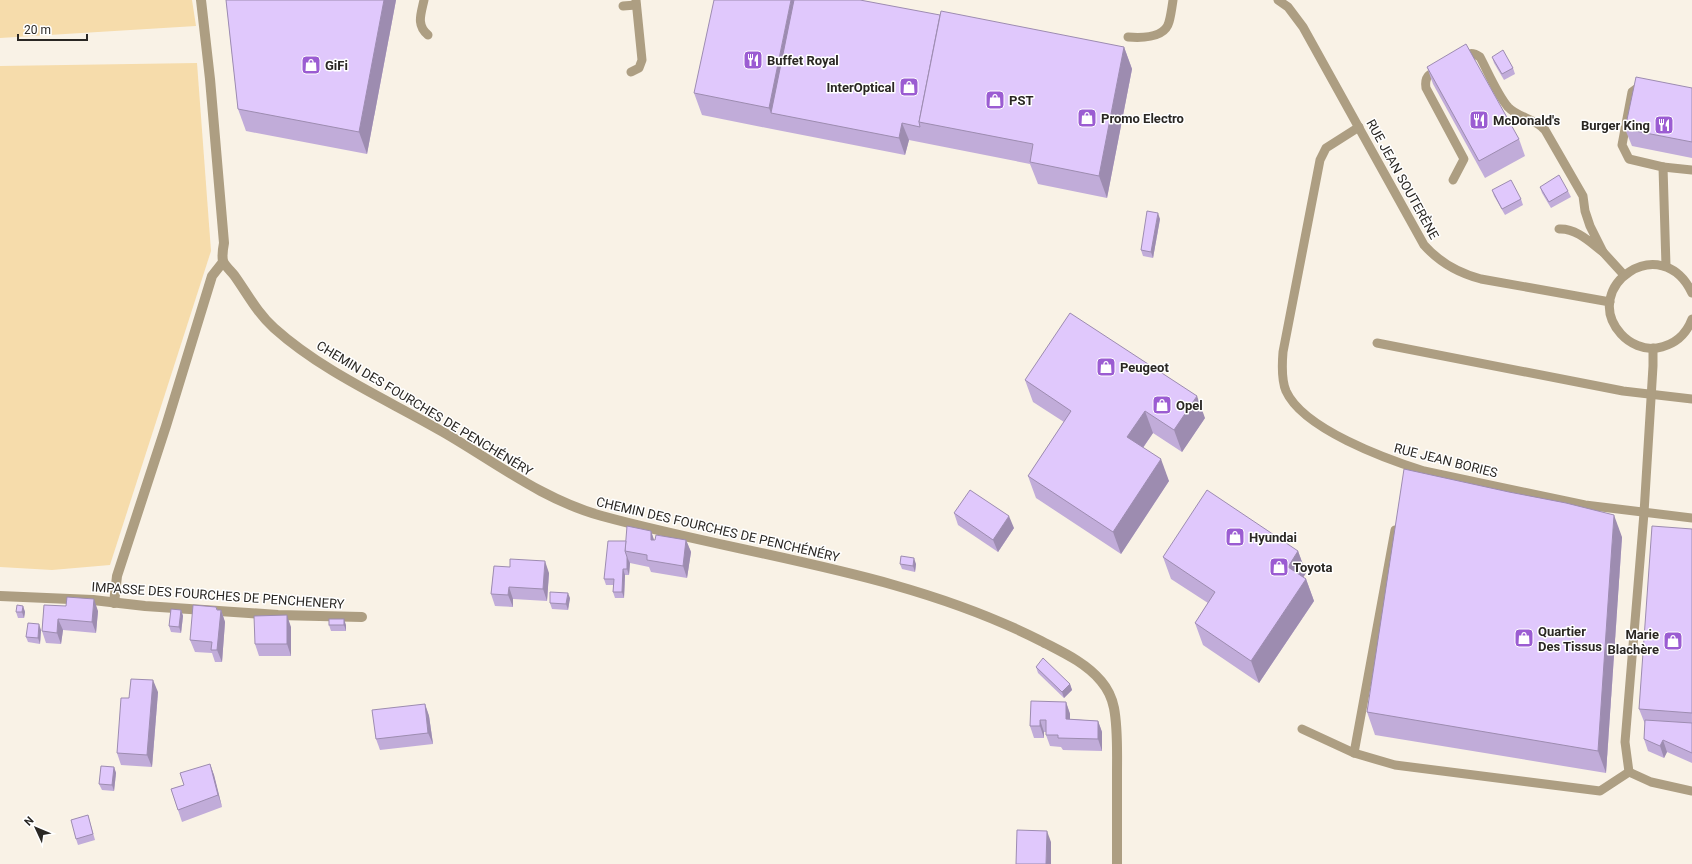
<svg xmlns="http://www.w3.org/2000/svg" width="1692" height="864" viewBox="0 0 1692 864" font-family="Roboto,sans-serif">
<style>
.green{fill:#f6dcab}
.lines{fill:none;stroke-linecap:round;stroke-linejoin:round}
.lane{stroke:#ad9e82;stroke-width:9}
.street{stroke:#ad9e82;stroke-width:10}
.wall{fill:#c1acd9}
.shaded-wall{fill:#9d8cb0}
.building{fill:#e0c8fc;stroke:#9d8cb0}
.labels{text-anchor:middle;stroke-width:3;stroke-linejoin:round;paint-order:stroke}
.poi-label{font-size:13px;font-weight:bold;fill:#2a2723;stroke:#fff;text-anchor:start}
.street-label{font-size:13px;fill:#2a2723;stroke:#fff}
</style>
<rect width="100%" height="100%" fill="#f9f2e6"/>
<g class="green">
<path d="M0,0h192l4,26 -196,12z"/>
<path d="M197,63l14,188 -101,314 -58,5 -52,-3v-501z"/>
</g>
<g class="lines">
<g class="lane">
<path d="M424,0c-3,14 -8,25 4,35"/>
<path d="M1278,0l10,7 15,20 121,218c16,18 34,28 57,34l129,23"/>
<path d="M623,6l13,-1"/>
<path d="M1128,37c13,1 37,1 41,-15 2,-7 3,-15 4,-22"/>
<path d="M1461,57c7,-4 12,-5 19,0 8,15 17,37 28,50 10,11 27,11 37,23l38,66 2,15 5,15 13,26c-13,-10 -27,-24 -44,-23"/>
<path d="M1439,69c-9,5 -15,7 -13,19l38,71 -11,21"/>
<path d="M631,72l8,-4 3,-8 -6,-60"/>
<path d="M1643,84l-11,8 -10,53 7,14 34,8 3,99"/>
<path d="M1359,127l-33,21 -6,12 -37,192c-1,12 -2,27 3,39 17,38 100,68 138,80l161,34 107,13"/>
<path d="M1663,167l29,3"/>
<path d="M1603,252l21,23"/>
<path d="M1692,293c-30,-64 -113,-6 -71,41 9,10 23,16 36,14 17,-3 29,-13 35,-29"/>
<path d="M1377,343l246,48 69,8"/>
<path d="M1302,729l52,24 41,12 205,26 29,-19"/>
<path d="M1354,753l41,-223"/>
<path d="M1629,772l-4,-30 19,-229 9,-147v-18"/>
<path d="M1629,772l22,10 41,9"/>
</g>
<g class="street">
<path d="M201,0l9,79 14,164c-1,5 -2,13 -1,18 2,5 8,10 11,14 13,18 23,38 40,53 49,44 112,71 169,104 52,30 100,68 159,84 146,40 302,55 439,125 21,11 44,21 60,40 6,7 11,17 13,27 4,21 3,44 3,66 0,30 0,60 0,90"/>
<path d="M0,596l93,4 52,6 133,9 84,2"/>
<path d="M114,603l3,-27 49,-150 46,-150 11,-14"/>
</g>
</g>
<g class="wall">
<path d="M226,0h170l-29,154 -121,-23 -8,-22z"/>
<path d="M940,15l184,32 8,22 -25,129 -69,-14 -8,-20 -121,-24 -4,15 -128,-25 -75,-15 -8,-22z"/>
<path d="M1492,57l21,11 2,6 -11,6 -10,-17z"/>
<path d="M1427,67l92,72 6,17 -40,22 -52,-94z"/>
<path d="M1692,88v70l-60,-12 -7,-17z"/>
<path d="M1540,187l28,4 3,6 -20,11 -9,-15z"/>
<path d="M1492,190l29,9 2,6 -18,10 -11,-19z"/>
<path d="M1160,219l-7,39 -10,-2 -2,-6z"/>
<path d="M1025,380l180,38 -23,34 -29,-19 -10,15 26,33 -48,73 -85,-56 -8,-22 36,-54 -31,-20z"/>
<path d="M954,513l60,15 -16,24 -40,-27z"/>
<path d="M1692,529v234l-25,-11 -3,6 -16,-7 -4,-12 1,-15 -6,-15z"/>
<path d="M651,531l3,9h32l5,12 -4,26 -36,-6 -2,-5 -19,-4 -1,12h-4l-1,23h-9l-2,-6v-7h-7l-2,-6 22,-38z"/>
<path d="M1622,537l-16,236 -231,-38 -8,-23z"/>
<path d="M1298,551l8,22 -3,4 3,2 8,22 -55,82 -56,-38 -8,-22 13,-20 -37,-24 -8,-22z"/>
<path d="M900,564h16l-1,8 -13,-3z"/>
<path d="M494,566l55,7 -2,28 -34,-2v8l-18,-1 -4,-12z"/>
<path d="M570,598l-2,12 -16,-1 -2,-6z"/>
<path d="M44,605l54,6 -2,22 -33,-3 -2,14 -15,-1 -4,-12z"/>
<path d="M23,606l2,6 -1,6h-6l-2,-6z"/>
<path d="M216,607l2,3h3l4,12 -3,40h-7l-3,-9 -17,-1 -5,-12z"/>
<path d="M181,610l2,6 -2,17 -10,-1 -2,-6z"/>
<path d="M329,625h17v6h-15z"/>
<path d="M291,627v29h-32l-4,-12z"/>
<path d="M41,630l-1,14 -12,-2 -2,-5z"/>
<path d="M1036,667l34,17 2,6 -8,8 -26,-25z"/>
<path d="M158,692l-6,75 -31,-2 -4,-12 12,-55z"/>
<path d="M1066,702l4,12v5l28,2 4,11v19l-39,-1 -2,-3 -11,-1 -4,-11v-3h-2v6h-10l-4,-12z"/>
<path d="M425,704l4,12 4,28 -53,6 -4,-11z"/>
<path d="M210,764l4,11 8,32 -40,15 -11,-33 13,-4z"/>
<path d="M114,767l2,6 -2,18 -12,-1 -3,-6z"/>
<path d="M88,815l7,25 -17,5 -2,-6z"/>
</g>
<g class="shaded-wall">
<path d="M384,0h12l-29,154 -8,-22z"/>
<path d="M791,0h10l-30,113 -2,-5z"/>
<path d="M1124,47l8,22 -25,129 -8,-22z"/>
<path d="M902,123l7,17 -4,15 -6,-17z"/>
<path d="M1158,213l2,6 -7,39 -2,-6z"/>
<path d="M1197,396l8,22 -23,34 -8,-22z"/>
<path d="M1145,411l8,22 -18,26 -8,-22z"/>
<path d="M1161,459l8,22 -48,73 -8,-22z"/>
<path d="M1614,515l8,22 -16,236 -8,-22z"/>
<path d="M1009,516l5,12 -16,24 -5,-12z"/>
<path d="M651,531l4,12 -4,-3z"/>
<path d="M686,540l5,12 -4,26 -4,-12z"/>
<path d="M1298,551l8,22 -10,16 -8,-22z"/>
<path d="M627,557l3,6 -1,12 -2,-6z"/>
<path d="M914,558l2,6 -1,8 -2,-6z"/>
<path d="M545,561l4,12 -2,28 -4,-12z"/>
<path d="M623,569l2,6 -1,23 -2,-6z"/>
<path d="M1306,579l8,22 -55,82 -8,-22z"/>
<path d="M509,587l4,12v8l-5,-12z"/>
<path d="M568,593l2,5 -2,12 -2,-6z"/>
<path d="M94,599l4,12 -2,22 -4,-11z"/>
<path d="M23,606l2,6 -1,6 -2,-6z"/>
<path d="M216,607l4,11 1,-8 4,12 -3,40 -5,-12z"/>
<path d="M181,610l2,6 -2,17 -2,-6z"/>
<path d="M287,615l4,12v29l-4,-12z"/>
<path d="M58,619l5,11 -2,14 -4,-11z"/>
<path d="M344,619l2,6v6l-2,-6z"/>
<path d="M39,624l2,6 -1,14 -2,-6z"/>
<path d="M153,680l5,12 -6,75 -5,-12z"/>
<path d="M1070,684l2,6 -8,8 -2,-6z"/>
<path d="M1066,702l4,12v17l-4,-12z"/>
<path d="M425,704l4,12 4,28 -5,-11z"/>
<path d="M1040,720l4,12v6l-4,-12z"/>
<path d="M1098,721l4,11v19l-4,-12z"/>
<path d="M1663,740l4,12 -3,6 -4,-12z"/>
<path d="M210,764l4,11 8,32 -4,-12z"/>
<path d="M114,767l2,6 -2,18 -2,-6z"/>
<path d="M1047,831l4,11v22h-5z"/>
</g>
<g class="building">
<path d="M226,0h158l-25,132 -121,-23z"/>
<path d="M714,0h77l-22,108 -75,-15z"/>
<path d="M794,0h66l80,15 -21,107 1,5 -18,-4 -3,15 -128,-25z"/>
<path d="M941,11l183,36 -25,129 -69,-14 3,-18 -114,-22z"/>
<path d="M1466,44l53,95 -40,22 -52,-94z"/>
<path d="M1503,50l10,18 -11,6 -10,-17z"/>
<path d="M1636,77l56,11v54l-67,-13z"/>
<path d="M1559,175l9,16 -19,11 -9,-15z"/>
<path d="M1511,180l10,19 -19,10 -10,-19z"/>
<path d="M1147,211l11,2 -7,39 -10,-2z"/>
<path d="M1070,313l127,83 -23,34 -29,-19 -18,26 34,22 -48,73 -85,-56 43,-65 -46,-31z"/>
<path d="M1404,469l105,23 57,11 48,12 -16,236 -231,-39z"/>
<path d="M970,490l39,26 -16,24 -39,-27z"/>
<path d="M1207,490l91,61 -10,16 18,12 -55,82 -56,-38 20,-31 -52,-35z"/>
<path d="M627,526l24,5v9h4l1,-5 30,5 -3,26 -36,-6v-5l-22,-4z"/>
<path d="M1652,526l40,3v184l-53,-4z"/>
<path d="M608,541h18l-1,10 2,6v12h-4l-1,23h-9l1,-13h-10z"/>
<path d="M901,556l13,2 -1,8 -13,-2z"/>
<path d="M510,559l35,2 -2,28 -34,-2 -1,8 -17,-1 3,-28 16,1z"/>
<path d="M550,592l18,1 -2,11 -16,-1z"/>
<path d="M67,597l27,2 -2,23 -34,-3 -1,14 -15,-2 2,-26 22,1z"/>
<path d="M17,605l6,1 -1,6h-6z"/>
<path d="M193,605l23,2 1,3h4l-4,40h-6l1,-8 -22,-2z"/>
<path d="M171,609l10,1 -2,17 -10,-1z"/>
<path d="M287,615v29h-32l-1,-28z"/>
<rect x="329" y="619" width="15" height="6"/>
<path d="M28,623l11,1 -1,14 -12,-1z"/>
<path d="M1043,658l27,26 -8,8 -26,-25z"/>
<path d="M131,679l22,1 -6,75 -30,-2 4,-55h8z"/>
<path d="M1031,701l35,1v17l32,2v18l-40,-1v-3h-12v-15h-6v6h-10z"/>
<path d="M425,704l3,29 -52,6 -4,-29z"/>
<path d="M1645,720l47,3v30l-29,-13 -3,6 -16,-7z"/>
<path d="M210,764l8,31 -40,15 -7,-21 13,-4 -4,-12z"/>
<path d="M101,766l13,1 -2,18 -13,-1z"/>
<path d="M88,815l5,19 -17,5 -5,-19z"/>
<path d="M1017,830l30,1 -1,33h-30z"/>
</g>
<defs>
<g id="restaurant-square" transform="scale(1)"><rect x="-9" y="-9" width="18" height="18" rx="4" fill="#9b5cd2" stroke="#fff"/><path d="M-5-6h1v4h1v-4h1v4h1v-4h1v5L-1.5 .5V6h-2V.5L-5-1ZM5-6V6H3V1.5H1.5Q1.5-4 5-6Z" fill="#fff"/></g>
<g id="shop-square" transform="scale(1)"><rect x="-9" y="-9" width="18" height="18" rx="4" fill="#9b5cd2" stroke="#fff"/><path d="M-5-2.5h2.3a2.7 3.5 0 0 1 5.4 0H5L5.5 6h-11ZM-1.5-2.5h3a1.5 2.3 0 0 0-3 0Z" fill="#fff"/></g>
</defs>
<g fill-rule="evenodd">
<use href="#restaurant-square" x="753" y="60"/>
<use href="#shop-square" x="311" y="65"/>
<use href="#shop-square" x="909" y="87"/>
<use href="#shop-square" x="995" y="100"/>
<use href="#shop-square" x="1087" y="118"/>
<use href="#restaurant-square" x="1479" y="120"/>
<use href="#restaurant-square" x="1664" y="125"/>
<use href="#shop-square" x="1106" y="367"/>
<use href="#shop-square" x="1162" y="405"/>
<use href="#shop-square" x="1235" y="537"/>
<use href="#shop-square" x="1279" y="567"/>
<use href="#shop-square" x="1524" y="638"/>
<use href="#shop-square" x="1673" y="641"/>
</g>
<g class="labels">
<g class="poi-label">
<text x="767" y="65">Buffet Royal</text>
<text x="325" y="70">GiFi</text>
<text x="895" y="92" text-anchor="end">InterOptical</text>
<text x="1009" y="105">PST</text>
<text x="1101" y="123">Promo Electro</text>
<text x="1493" y="125">McDonald's</text>
<text x="1650" y="130" text-anchor="end">Burger King</text>
<text x="1120" y="372">Peugeot</text>
<text x="1176" y="410">Opel</text>
<text x="1249" y="542">Hyundai</text>
<text x="1293" y="572">Toyota</text>
<text x="1538" y="636">Quartier<tspan x="1538" dy="15">Des Tissus</tspan></text>
<text x="1659" y="639" text-anchor="end">Marie<tspan x="1659" dy="15">Blachère</tspan></text>
</g>
<g class="street-label">
<text transform="translate(1403 179) rotate(61)" y="5">RUE JEAN SOUTERÈNE</text>
<text transform="translate(425 408) rotate(31)" y="5">CHEMIN DES FOURCHES DE PENCHÉNÉRY</text>
<text transform="translate(1446 460) rotate(14)" y="5">RUE JEAN BORIES</text>
<text transform="translate(718 529) rotate(13)" y="5">CHEMIN DES FOURCHES DE PENCHÉNÉRY</text>
<text transform="translate(218 595) rotate(4)" y="5">IMPASSE DES FOURCHES DE PENCHENERY</text>
</g>
</g>
<g transform="translate(36 828) rotate(314)" stroke="#ffffff" stroke-width="3" paint-order="stroke">
<path d="M0-3L7 15L0 10L-7 15Z" fill="#2a2723"/>
<text y="-6" font-size="11" font-weight="bold" text-anchor="middle" fill="#2a2723">N</text>
</g>
<path d="M18 34v6h69v-6" fill="none" stroke="#2a2723" stroke-width="2"/>
<text x="24" y="34" font-size="12" fill="#2a2723" stroke="#ffffff" stroke-width="3" paint-order="stroke">20 m</text>
</svg>
